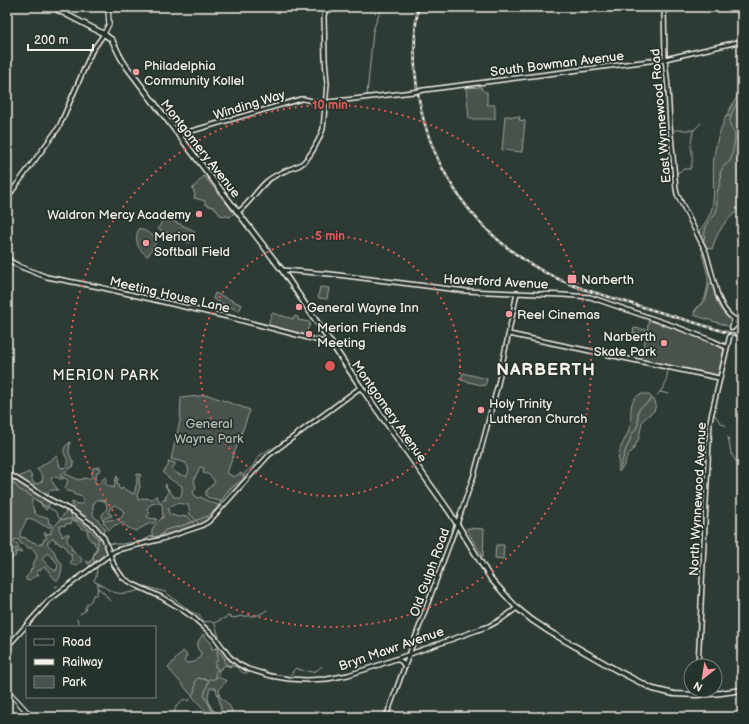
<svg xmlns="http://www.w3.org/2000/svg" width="749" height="724" viewBox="0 0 749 724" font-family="'Balsamiq Sans',sans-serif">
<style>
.green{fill:#48524c;stroke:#9ea29a;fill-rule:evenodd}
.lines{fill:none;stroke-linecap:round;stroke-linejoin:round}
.stream{stroke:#a4a8a0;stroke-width:1}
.tertiary-casing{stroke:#f4f1e8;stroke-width:6}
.secondary-casing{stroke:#f4f1e8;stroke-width:6}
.primary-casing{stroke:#f4f1e8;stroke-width:7}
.tertiary{stroke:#26332d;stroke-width:3}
.secondary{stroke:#26332d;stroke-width:3.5}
.primary{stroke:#26332d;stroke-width:4}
.rail-casing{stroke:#f4f1e8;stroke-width:2.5}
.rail{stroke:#26332d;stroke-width:1;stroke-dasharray:3;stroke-linecap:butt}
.tertiary-bridge-casing{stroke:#f4f1e8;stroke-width:6;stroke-linecap:butt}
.tertiary-bridge{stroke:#26332d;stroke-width:3}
.ring{fill:none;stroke:#de5a58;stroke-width:2;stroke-dasharray:2 4}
.poi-dot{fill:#ff9aa2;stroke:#26332d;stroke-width:1.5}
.labels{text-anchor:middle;stroke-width:3.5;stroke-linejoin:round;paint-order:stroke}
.street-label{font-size:13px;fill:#f4f1e8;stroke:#26332d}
.poi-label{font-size:13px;fill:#f4f1e8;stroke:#26332d;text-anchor:start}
.park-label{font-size:13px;fill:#b8b9b1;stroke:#26332d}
.neighbourhood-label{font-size:14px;letter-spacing:1px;fill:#f4f1e8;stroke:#26332d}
.district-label{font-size:17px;font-weight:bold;letter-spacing:1px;fill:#f4f1e8;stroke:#26332d}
.centre{fill:#de5a58;stroke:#26332d;stroke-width:2}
.ring-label{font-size:12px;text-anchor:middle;font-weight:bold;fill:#de5a58;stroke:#26332d;stroke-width:3.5;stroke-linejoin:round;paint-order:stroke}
</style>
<rect width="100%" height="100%" fill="#2e3b34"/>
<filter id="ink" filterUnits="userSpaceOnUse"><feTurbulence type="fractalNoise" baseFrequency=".025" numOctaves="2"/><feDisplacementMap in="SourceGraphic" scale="8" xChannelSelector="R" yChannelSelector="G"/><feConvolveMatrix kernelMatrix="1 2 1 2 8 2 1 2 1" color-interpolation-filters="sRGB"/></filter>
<g filter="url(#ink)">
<g class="green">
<path d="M481,87c1,3 2,5 6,5v13h8v14h-26l-3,-31z"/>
<path d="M742,89v43l-1,11 1,15v50c-16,10 -25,24 -30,41l-5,-1 -8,-17c5,-6 9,-12 12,-19 5,-16 1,-37 3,-55 3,-25 14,-47 28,-68z"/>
<path d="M505,116l15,1 -1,3 6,1 -3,31 -20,-2z"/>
<path d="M204,176l30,37 -4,4 -10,-2 -5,-7 -10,-4v-3l-11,-3 1,-4 -1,-1v-2l-2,-2z"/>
<path d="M164,217l31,14 -5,12 -32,-14z"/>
<path d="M139,228l19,10 -10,18c-11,-6 -14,-17 -9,-28z"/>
<path d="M709,283h4c3,19 4,25 20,37l-2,7 -37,-12c1,-7 8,-10 12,-16 1,-2 3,-14 3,-16z"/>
<path d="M320,287l9,1 -2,11 -8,-1 -1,-1z"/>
<path d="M215,293l27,12 -3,6 -26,-12z"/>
<path d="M272,313l21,6v-2h2v-1l3,1v3l11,2 1,2 -5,11 -37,-10z"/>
<path d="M649,320l38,13 37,15 -6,27 -77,-16 5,-24 -13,-2 1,-5 13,2z"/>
<path d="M463,373l24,6 -2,7 -24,-6z"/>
<path d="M642,394h6l7,7 1,4 -2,6 -9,7 -3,4 -3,16 -6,12 -5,5 -4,11 -5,6c-1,-9 -1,-17 2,-25 3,-7 7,-13 9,-21 2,-8 -1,-17 3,-25 2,-4 5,-6 9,-7z"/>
<path d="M208,395l42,15 -23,63 7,4 7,-4 4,5 -21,24 -13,-3 -5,-3v-5l9,-9c-4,-6 -6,-8 -12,-9l1,-5 -4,-1 -6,13 2,7 -3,6 4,5 4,-1 6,4 14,5 -11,12 -11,7 -6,-8 -5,-4 2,-2 -2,-6c-9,-2 -12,-3 -20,3l1,6 9,3 9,-1 3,2 5,7 -21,7 -21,5c-4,-9 4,-14 10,-20l-1,-13c-6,-2 -13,-1 -15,6l3,3 -3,3 2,2 8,1 -3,4 -6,1 -12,7 -8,-3 -5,-5 -8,2 -6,5 -6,-8c9,-6 17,3 21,-10l-4,-4 -5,-3 -4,2 -3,6 3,1 1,2 -7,2 -2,3c-4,-6 2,-8 4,-13l-1,-6 -5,-2h-5l-3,5v10l6,6 7,9 -4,2 -16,-15 -11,-7 -3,-5v-3l5,2h5l2,-3 -2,-4 -9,-3v-2l-7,-1 -1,-3 3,-7 -3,-3 -5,1 -4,-2h-4l-1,3 7,10h-7l-3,2 1,5 -30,-20 10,-5 2,3 2,8 5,1 5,-4 -1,-5 -5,-6 19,-13 2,3 2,8 4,1c11,-7 -4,-12 1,-21 1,-2 3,-3 5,-5l-1,11 5,11 -1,3 -3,1c-2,3 -6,4 -9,6v3h2l3,-3 13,6 6,-2 4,1c4,-2 3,-7 4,-11l7,-1 1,2 -1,2 -3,1 -2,8v3l2,1 3,-1 4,-5 2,-1 1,2 -2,4 3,3 6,2 2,-10 1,-2 1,3 -1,4 1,2v2l3,3 1,-2 12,6 3,-12v-8l4,1 -2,3 1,9 -3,8 1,5 5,-2 9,1 5,-3 2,5 2,1 1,-2h4l-1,-3c5,-3 3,-8 0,-11l1,-2v2l8,11h7l1,-6v-5c-7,-4 -14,-7 -19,-14l5,-6 1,-5 6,2v2l-3,3c3,6 8,7 15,8 2,-6 2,-8 -1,-13l-15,-4 9,-38 1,-23z"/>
<path d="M7,476l43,27 -4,7 -4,-4 -1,-4 -8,-3 -1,2c0,7 -1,0 1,7 3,8 5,9 14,9l2,3 -1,3 3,1 1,3c-10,2 -16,-11 -26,-8 0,6 -7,11 -6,18l6,1 2,3c2,0 4,0 5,1 7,2 1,4 10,1l1,-4h2l1,-1 -3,-5h2l1,2 1,-2 1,1h2v-4l9,-10 6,-9 5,2 1,5 -1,6 -4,-1 -1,2 -6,1 -1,3 3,5v3l4,-3h3v2l-2,1v4l5,6 -1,3h2c3,3 6,6 9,9 -1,5 -6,7 -10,6l-2,-4 2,-1 -1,-4 1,-2c-6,-1 -5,-4 -7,-8l-4,-2 -1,1 -2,-3h-3l1,-2 -2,-1h-2l-5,4c2,4 5,5 7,8 1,2 2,6 3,8 1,1 2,1 3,2 4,3 1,15 -2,19h-2l-5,-5 -1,-3 -6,-5 -3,3c-1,0 -3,0 -4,2l2,3h-2l-2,2h-2c-2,2 -3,5 -7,3v-3c3,-2 4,-4 5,-8l2,-1 -1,-2 4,-7 1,-5 -5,-6h-3l-4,-3h-1l-4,-2 -1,-3 -3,-1 -2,1v2l1,1h2l2,5 -1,1 -2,-1 -1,2 1,1 4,-1 2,1 -1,2 -3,-1 -3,1 1,3c-5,1 -5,5 -7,8l2,3 -4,5v-10l3,-6 -3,-1v-28l3,-7 1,-7 -4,-5zM47,553c4,3 10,8 11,13l-2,5c-6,-2 -10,-8 -14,-12z"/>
<path d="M76,513c15,12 26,20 32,39l-18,14 -4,-5 4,2v-2l3,-2v-3l5,-8 -4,-4 1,-2 -4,-1 -3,-6v-2h-1l1,-3c-5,0 -11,-4 -12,-10l-2,2v-2z"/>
<path d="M467,528l17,1 -1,28 -16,-27z"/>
<path d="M496,545h8l-1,14 -8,-1z"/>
<path d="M203,634l8,9 1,6 7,-1 14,16 -2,3 -6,-2 -4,4 -5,2 -1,5 12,5c-7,6 -9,7 -7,16 5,4 10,8 12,14 1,6 -2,1 2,6h-6l-2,-2 -1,2h-5c3,-11 -2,-18 -4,-29h-6l-2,7 1,7 2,8 6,4 -1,3h-2l-7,-4 -39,-45 15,-17 4,4 -3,6 3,2 8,-1 5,-5 1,-4 -4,-5 1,-6z"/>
</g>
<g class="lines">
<g class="stream">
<path d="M367,95l6,-64 5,-15 6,-9"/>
<path d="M725,116h5"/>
<path d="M675,130h19"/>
<path d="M691,143l2,-12 8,-8"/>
<path d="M677,173l7,-4h6c4,-7 2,-16 1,-24"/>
<path d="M704,240l1,-9 3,-9 7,-7 2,-5v-17l4,-13 -1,-7 3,-6 7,-6 1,-2c1,-7 4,-15 4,-23 0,-4 -4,-7 -5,-12 0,-9 4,-20 12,-25"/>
<path d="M694,312l11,-14 3,-12v-10l-6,-23"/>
<path d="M660,392l9,2"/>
<path d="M657,395c9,-8 9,-14 11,-25"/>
<path d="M714,414l6,8 6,4"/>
<path d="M728,437l3,16 11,18"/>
<path d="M620,468l6,-19 3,-6 3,-9 4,-5 2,-5v-13l2,-3 12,-9"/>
<path d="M7,480l4,1 9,9 8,4 15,11 12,6 4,7 2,2 10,-1 6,1 11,8 10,10v6l-5,13 1,5 3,7 -1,7 -2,4 1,2c6,2 9,5 14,8 9,6 22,3 31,0"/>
<path d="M98,538l9,2 3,3 6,1h6l20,-3 10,-5 3,1 6,-1 4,-6 16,-4 27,-10 8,-7 13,-20 11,-7 3,-3 2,-6 8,-7 5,-9 13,-9"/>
<path d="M144,586l21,6 20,15"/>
<path d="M55,587l3,-1"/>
<path d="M98,588l5,4 7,9"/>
<path d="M186,608l5,4 6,2"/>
<path d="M80,614l5,-3 1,-6c5,-4 5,-3 7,-10h3l1,-1 1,-10"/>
<path d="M199,614l4,7 2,1c3,-1 7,-1 10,2l5,16 -3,8 1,11 -3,4v4l3,2 1,2c-2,7 -3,9 -10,8l-5,17 8,13 5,4"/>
<path d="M214,623c5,-3 10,-4 14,-7l6,2c8,-3 16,-1 24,-3 3,-1 6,-3 9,-5"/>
<path d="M76,627l2,-4 -1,-4"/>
<path d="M219,651l6,8 -1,3 3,3 10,2c4,5 6,8 13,5"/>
<path d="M260,671l2,-1 5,1"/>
<path d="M307,671c6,2 10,0 15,-5"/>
<path d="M290,675l2,-1 1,-3 3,-3 8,3"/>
<path d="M192,696c1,-2 3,-6 3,-8 1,-7 -2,-5 3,-10l10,2"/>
<path d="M220,716v1"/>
<path d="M175,717c0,-2 -1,-4 0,-6 0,-6 6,-10 10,-12l3,2 2,-2"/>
</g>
<g class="tertiary-casing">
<g id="tertiary">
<path d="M664,7l1,52 3,29 2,37 6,64 1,5 29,58 12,44c4,9 7,17 16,23l-2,9"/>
<path d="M424,90l241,-31 77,-18"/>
<path d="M178,135l123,-36h3l16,4 93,-11"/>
<path d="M7,198l52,-71 33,-76 12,-17"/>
<path d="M238,212c11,-8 18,-21 28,-30 10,-9 22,-12 34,-17 10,-6 19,-25 23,-36l4,-45 -2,-25 -1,-43 2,-9"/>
<path d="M7,258l5,4 9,5 26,10 52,10 133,31 99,26"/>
<path d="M282,270l48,4 136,17 97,4 27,2 87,30 36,14 13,6"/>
<path d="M732,328l4,-4 5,-1"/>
<path d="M509,334l210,44"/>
<path d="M7,474l7,3 33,21 27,14 20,14 10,12 10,27 9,13 12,7 26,12 20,12 14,10 20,18 14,19 9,8 10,5 23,7 18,3 18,1 20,-1 21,-4 28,-9 113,-40 11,-6 17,-12"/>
<path d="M7,647l41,-46 65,-49 4,-2 45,-11 39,-13 7,-4 5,-5 56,-62 92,-68"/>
<path d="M397,659l5,3 3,5"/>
<path d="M698,666l12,-245 20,-86"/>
<path d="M386,717l6,-16 66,-180 16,-46 10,-37 14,-54 19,-91"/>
</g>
</g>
<g class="secondary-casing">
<g id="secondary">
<path d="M104,34l5,-10 -1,-17"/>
<path d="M734,319l8,5"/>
<path d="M7,690l25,27"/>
</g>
</g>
<g class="primary-casing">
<path id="primary" d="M52,7l52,27 8,6 9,18 5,8 156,204 78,116 89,125 42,68 26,29 15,12 18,12 68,39 35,18 21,5 23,1 24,-2 21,-3"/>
</g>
<use href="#tertiary" class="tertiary"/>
<use href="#secondary" class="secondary"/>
<use href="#primary" class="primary"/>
<g class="rail-casing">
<path id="rail" d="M418,7c-20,124 46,241 165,282l159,48"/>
</g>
<use href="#rail" class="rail"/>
<g class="tertiary-bridge-casing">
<path id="tertiary-bridge" d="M413,92l11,-2"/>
</g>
<use href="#tertiary-bridge" class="tertiary-bridge"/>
</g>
</g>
<g class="ring">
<circle cx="330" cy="366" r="130"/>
<circle cx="330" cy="366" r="261"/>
</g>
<g class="poi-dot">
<circle cx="136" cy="72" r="4"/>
<circle cx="199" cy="214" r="4"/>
<circle cx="146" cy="243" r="4"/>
<rect x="567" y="274" width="10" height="10" rx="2"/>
<circle cx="299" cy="307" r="4"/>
<circle cx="509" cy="314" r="4"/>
<circle cx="309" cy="334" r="4"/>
<circle cx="664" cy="343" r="4"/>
<circle cx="481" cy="410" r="4"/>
</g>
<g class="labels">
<g class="street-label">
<text transform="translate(557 63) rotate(-7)" y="5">South Bowman Avenue</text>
<text transform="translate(249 104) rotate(-17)" y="5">Winding Way</text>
<text transform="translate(660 116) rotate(-95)" y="5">East Wynnewood Road</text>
<text transform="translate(201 148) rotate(52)" y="5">Montgomery Avenue</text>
<text transform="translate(496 281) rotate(3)" y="5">Haverford Avenue</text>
<text transform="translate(170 294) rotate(13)" y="5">Meeting House Lane</text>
<text transform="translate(390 411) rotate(55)" y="5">Montgomery Avenue</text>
<text transform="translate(697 499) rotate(-87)" y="5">North Wynnewood Avenue</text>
<text transform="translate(429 572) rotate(-70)" y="5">Old Gulph Road</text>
<text transform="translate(391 648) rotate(-19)" y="5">Bryn Mawr Avenue</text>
</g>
<g class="poi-label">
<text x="144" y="70">Philadelphia<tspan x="144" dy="15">Community Kollel</tspan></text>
<text x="191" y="219" text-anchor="end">Waldron Mercy Academy</text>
<text x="154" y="241">Merion<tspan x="154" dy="15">Softball Field</tspan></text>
<text x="581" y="284">Narberth</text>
<text x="307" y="312">General Wayne Inn</text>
<text x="517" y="319">Reel Cinemas</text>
<text x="317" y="332">Merion Friends<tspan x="317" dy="15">Meeting</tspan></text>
<text x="656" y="341" text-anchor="end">Narberth<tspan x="656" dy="15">Skate Park</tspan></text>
<text x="489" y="408">Holy Trinity<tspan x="489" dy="15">Lutheran Church</tspan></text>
</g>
<g class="park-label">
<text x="209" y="428">General<tspan x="209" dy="15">Wayne Park</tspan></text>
</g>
<g class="neighbourhood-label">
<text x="106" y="380">MERION PARK</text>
</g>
<g class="district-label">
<text x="546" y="375">NARBERTH</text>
</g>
</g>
<circle cx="330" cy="366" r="6" class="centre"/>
<g class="ring-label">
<text x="330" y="109">10 min</text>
<text x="330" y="240">5 min</text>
</g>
<rect width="749" height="724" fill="none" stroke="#26332d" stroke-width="24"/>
<rect x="12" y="12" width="725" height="700" fill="none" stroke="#f4f1e8" stroke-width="1.5" filter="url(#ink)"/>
<rect x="26" y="626" width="130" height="72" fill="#26332d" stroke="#787f78"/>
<rect x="34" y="639" width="20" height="6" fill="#26332d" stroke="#787f78"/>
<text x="62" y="646" font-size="12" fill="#f4f1e8">Road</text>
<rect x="34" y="659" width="20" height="6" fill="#f4f1e8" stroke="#787f78"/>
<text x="62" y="666" font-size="12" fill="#f4f1e8">Railway</text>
<rect x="34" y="676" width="20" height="12" fill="#48524c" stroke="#787f78"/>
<text x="62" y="686" font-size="12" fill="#f4f1e8">Park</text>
<g transform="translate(703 678) rotate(210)"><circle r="19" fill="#26332d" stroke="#787f78"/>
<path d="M0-3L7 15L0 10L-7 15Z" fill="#ff9aa2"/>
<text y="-6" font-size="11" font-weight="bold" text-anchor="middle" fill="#f4f1e8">N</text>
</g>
<path d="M28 44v6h65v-6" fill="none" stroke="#f4f1e8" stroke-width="2"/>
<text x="34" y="44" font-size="12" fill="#f4f1e8" stroke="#26332d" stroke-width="3" paint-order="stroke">200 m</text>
</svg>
